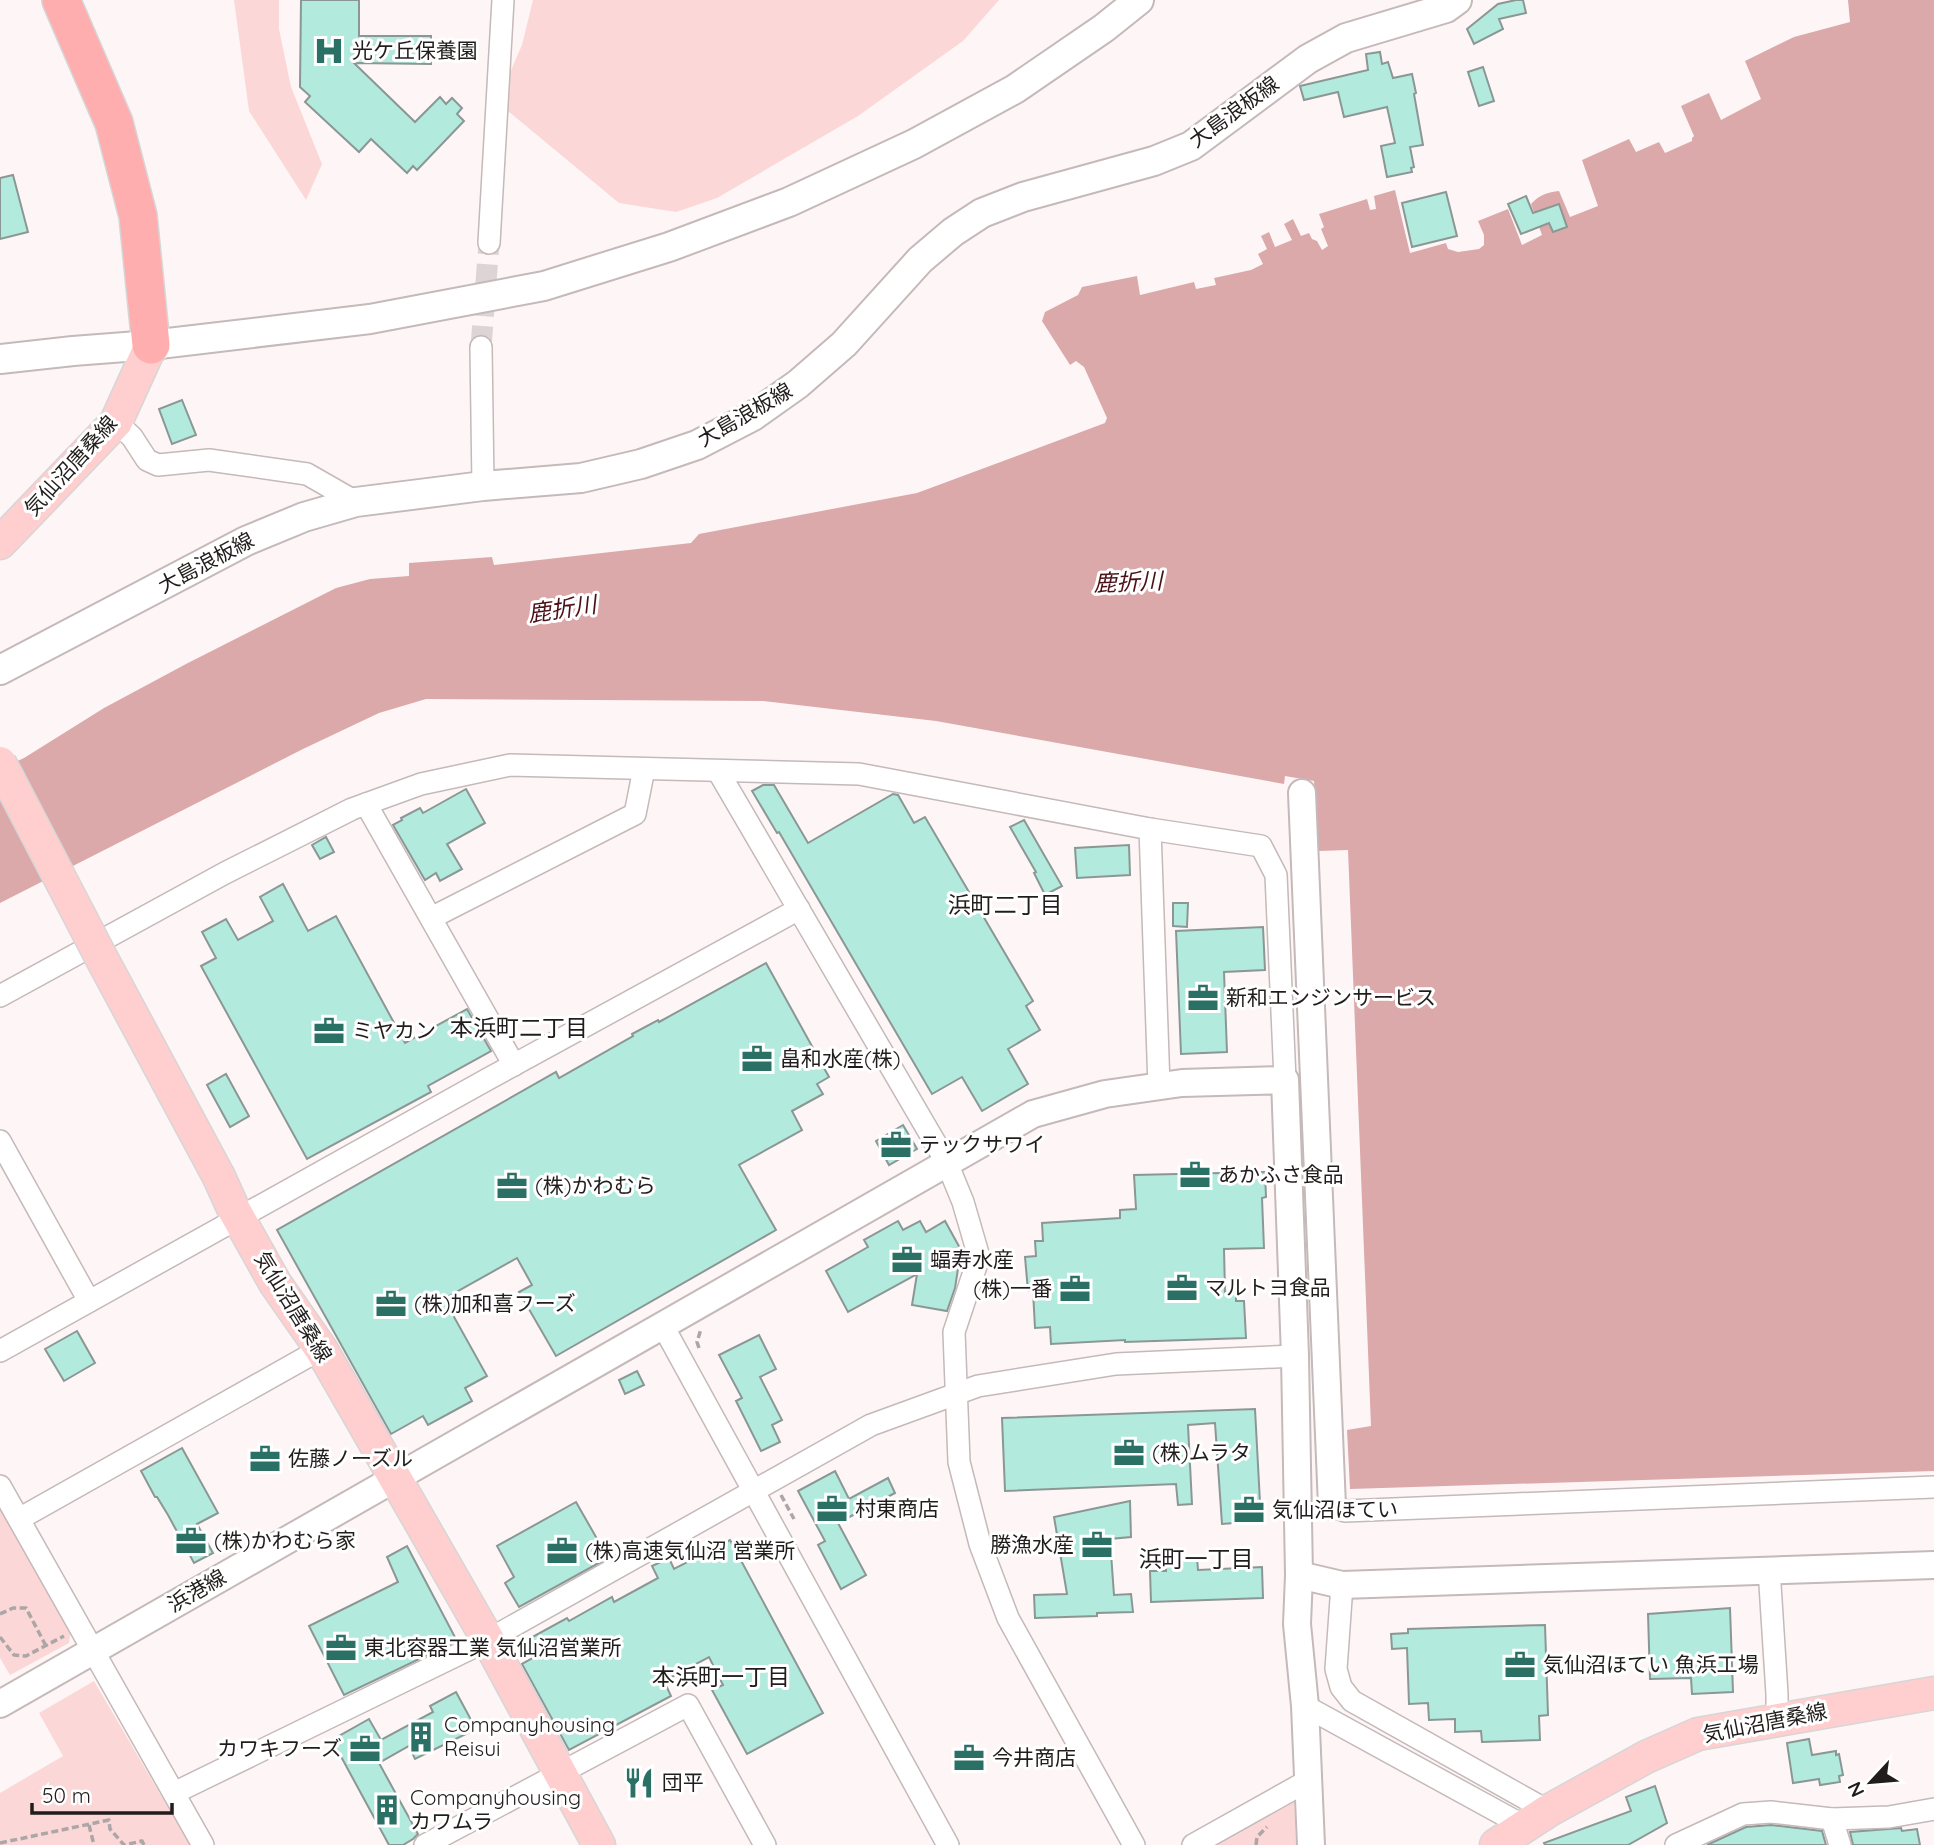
<svg xmlns="http://www.w3.org/2000/svg" width="1934" height="1845" viewBox="0 0 1934 1845" font-family="Quicksand,'Noto Sans JP',sans-serif">
<style>
.green{fill:#fbd7d7}
.water{fill:#dba9a9}
.building{fill:#b2eade;stroke:#8b9794;stroke-width:2}
.lines{fill:none;stroke-linecap:round;stroke-linejoin:round}
.minor-tunnel{stroke:#ddd5d5;stroke-width:21;stroke-dasharray:21 10;stroke-linecap:butt}
.minor-casing{stroke:#c5b9b9;stroke-width:24}
.tertiary-casing{stroke:#c5b9b9;stroke-width:30}
.secondary-casing{stroke:#c5b9b9;stroke-width:32}
.primary-casing{stroke:#d7d6d6;stroke-width:35}
.motorway-casing{stroke:#d7d6d6;stroke-width:40}
.path{stroke:#ada6a6;stroke-width:3.5;stroke-dasharray:7 3.5;stroke-linecap:butt}
.minor{stroke:#fff;stroke-width:21}
.tertiary{stroke:#fff;stroke-width:26}
.secondary{stroke:#fff;stroke-width:28}
.primary{stroke:#ffcecf;stroke-width:32}
.motorway{stroke:#ffaeaf;stroke-width:37}
.primary-bridge-casing{stroke:#d7d6d6;stroke-width:35;stroke-linecap:butt}
.primary-bridge{stroke:#ffcecf;stroke-width:32}
.labels{text-anchor:middle;stroke-width:6;stroke-linejoin:round;paint-order:stroke}
.poi-label{font-size:21px;fill:#221d1d;stroke:#fff;text-anchor:start}
.street-label{font-size:21px;fill:#221d1d;stroke:#fff}
.water-label{font-size:23px;font-style:italic;fill:#4c1017;stroke:#fff}
.neighbourhood-label{font-size:23px;fill:#221d1d;stroke:#fff}
</style>
<rect width="100%" height="100%" fill="#fef6f6"/>
<g class="green">
<path d="M234,0h45v29l12,58 31,77 -16,36 -57,-89z"/>
<path d="M533,0h466l-36,41 -105,75 -141,82 -41,14 -57,-9 -122,-101 25,-57z"/>
<path d="M0,1504l71,125 -2,14 -59,32 -10,-17z"/>
<path d="M94,1681l96,164h-190v-52l63,-37 -24,-43z"/>
<path d="M1284,1799l10,3 2,43h-92z"/>
</g>
<path class="water" d="M1848,0h86v1471l-584,18 -3,-59 24,-4 -23,-576 -29,1 -5,-70 -29,-5 -1,8 -348,-63 -173,-20 -337,-2 -47,14 -76,36 -303,154v-134l24,-11 80,-50 82,-44 150,-76 34,-9 39,-3v-13l83,-6 2,8 197,-22 8,-9 218,-41 188,-70 2,-5 -23,-51 -8,-6 -6,4 -28,-44 3,-9 33,-17 4,-8 55,-11 3,19 54,-13 2,7 20,-4 -2,-7 37,-8 12,-6 -5,-10 9,-5 -6,-13 8,-4 6,15 17,-7 -8,-16 9,-5 8,17 8,-3 3,6 5,2 5,9 6,-4 -7,-17 3,-2 -5,-13 48,-15 3,11 6,-1 -2,-13 21,-6 15,63 36,-10 2,6 10,3 21,-3 5,-4v-10l-6,-14 30,-12 14,36 20,-10 -11,-31c8,-9 17,-12 28,-13l11,26 28,-11 -16,-46 47,-21 7,13 23,-10 6,11 27,-12v-3l2,-2 -13,-30 28,-13 12,27 40,-21 -16,-38 49,-24 56,-15z"/>
<g class="building">
<path d="M301,0h58v36h72v28l-77,-1 61,59 25,-25 6,7 6,-6 10,10 -5,6 7,7 -47,49 -4,-4 -6,7 -36,-34 -12,13 -54,-50 5,-6 -10,-9z"/>
<path d="M1516,0h7l3,13 -27,6 4,10 -29,15 -7,-15 31,-25z"/>
<path d="M1380,52l2,12 6,-2 5,16 19,-4 4,19 -2,1 9,51 -13,2 4,20 -3,1 1,4 -25,5 -6,-31 14,-3 -8,-36 -43,10 -6,-25 -34,8 -4,-14 68,-16 -2,-16z"/>
<path d="M1483,67l11,34 -15,5 -11,-34z"/>
<path d="M13,175l15,57 -28,7v-61z"/>
<path d="M1446,192l11,44 -45,11 -10,-44z"/>
<path d="M1526,196l7,17 26,-9 8,23 -14,5 -4,-9 -28,11 -13,-30z"/>
<path d="M182,400l14,35 -24,9 -13,-35z"/>
<path d="M763,785h11l34,58 85,-49 5,1 16,28 11,-6 108,184 -7,5 14,24 -32,19 20,35 -46,27 -20,-34 -30,17 -153,-262 -2,1 -25,-42z"/>
<path d="M466,789l19,34 -38,21 15,25 -22,12 -4,-8 -11,7 -32,-55 9,-5 -1,-2 19,-10 3,5z"/>
<path d="M1024,820l38,66 -17,9 -11,-22 2,-1 -26,-45z"/>
<path d="M326,837l8,15 -14,7 -8,-14z"/>
<path d="M1129,845l1,30 -53,3 -2,-30z"/>
<path d="M283,884l25,47 28,-15 69,127 62,-34 24,42 -63,35 3,6 -124,67 -106,-193 15,-8 -14,-26 24,-13 12,21 35,-19 -13,-24z"/>
<path d="M1173,903h15l-1,24 -14,-1z"/>
<path d="M1263,927l2,43 -41,2 3,80 -46,2 -5,-123z"/>
<path d="M766,963l63,114 -12,7 6,10 -31,17 10,19 -63,35 37,65 -220,126 -37,-64 13,-7 -15,-27 -73,41 43,77 -22,12 7,13 -44,24 -5,-9 -32,18 -114,-204 279,-158 3,6 74,-42 -1,-2 26,-14 1,2z"/>
<path d="M226,1074l23,42 -19,11 -23,-42z"/>
<path d="M903,1125l14,24 -28,16 -13,-24z"/>
<path d="M1265,1172l1,25 -4,1 2,50 -40,1 1,43 11,-1v10h8l2,37 -121,4v-2l-74,4 -1,-17 -15,1 -2,-37h-5l-3,-34 11,-1 -1,-15h8l-1,-18 78,-5v-8l16,-1 -2,-34z"/>
<path d="M898,1221l5,9 17,-9 6,11 19,-11 16,29 -6,38 -8,23 -35,-6 5,-31 -69,38 -22,-41 42,-24 -4,-7z"/>
<path d="M77,1331l18,32 -31,18 -19,-32z"/>
<path d="M759,1335l17,34 -16,8 22,43 -10,5 8,17 -19,9 -25,-50 6,-3 -23,-43z"/>
<path d="M637,1371l7,14 -19,9 -6,-14z"/>
<path d="M1255,1409l6,112 -39,3 -7,-101 -27,2 4,79 -14,1 -2,-21 -171,7 -3,-73z"/>
<path d="M268,1447l8,15 -17,10 -8,-16z"/>
<path d="M182,1448l36,65 -21,11 16,29 -19,10 -26,-48 -11,-18h-2l-14,-26z"/>
<path d="M835,1471l14,28 39,-21 7,15 -57,30 28,52 -25,14 -23,-44 7,-4 -27,-50z"/>
<path d="M1130,1501l1,36 -21,2 4,56 17,-1 2,18 -36,1v3l-62,2 -1,-23 33,-1 -13,-77z"/>
<path d="M576,1502l32,56 -89,49 -14,-24 9,-6 -17,-31z"/>
<path d="M730,1540l93,173 -76,41 -35,-64 11,-5 -14,-28 -45,24 7,15 -102,54 -47,-86 14,-8 -9,-16 40,-22 2,3 43,-24 2,5 44,-24 -6,-12 17,-8 5,11z"/>
<path d="M407,1546l50,95 -113,54 -35,-69 89,-44 -11,-25z"/>
<path d="M1197,1557l1,13 64,-3 1,31 -112,4 -1,-31h16v-13z"/>
<path d="M1730,1608l3,84 -41,2 -1,-16 -41,1 -2,-65z"/>
<path d="M1545,1625l3,90 -9,1 1,24 -58,2 -1,-11 -26,1v-13l-26,1 -1,-17 -19,1 -2,-56 -15,1 -1,-15 17,-1v-4z"/>
<path d="M456,1692l20,37 -61,30 -6,-13 -30,17 39,71 -5,5 -10,6h-14l-57,-105 37,-21 12,21 52,-28 -3,-6z"/>
<path d="M1809,1739l3,16 24,-4v4l3,-1 4,21 -4,1 1,6 -20,3 -1,-6 -26,4 -6,-40z"/>
<path d="M1655,1786l12,37 -39,22h-83l-1,-2 87,-32 -5,-14z"/>
<path d="M1771,1825l51,6 4,14h-119l39,-18z"/>
<path d="M1901,1828l1,3 15,-2 3,16h-67l-3,-13z"/>
</g>
<g class="lines">
<path class="minor-tunnel" d="M481,347l8,-104"/>
<g class="minor-casing">
<g id="minor">
<path d="M489,243l14,-243"/>
<path d="M481,347l2,139"/>
<path d="M116,422l16,15 15,23 11,5 51,-5 98,14 49,28"/>
<path d="M718,771l229,392 16,39 16,55 -25,75 5,130 21,82 28,74 126,227"/>
<path d="M366,804l148,261"/>
<path d="M1150,829l9,257"/>
<path d="M431,918l204,-104 9,-45"/>
<path d="M0,996l225,-123 127,-64 69,-25 89,-19 349,9 291,55 111,17 15,29 9,205"/>
<path d="M0,1141l89,160"/>
<path d="M663,1326l285,519"/>
<path d="M0,1351l488,-272 311,-170"/>
<path d="M0,1486l203,359"/>
<path d="M1332,1506l13,5 589,-24"/>
<path d="M19,1519l302,-170"/>
<path d="M1769,1569l8,125v27"/>
<path d="M1342,1585l-6,84 5,18 11,14 196,110"/>
<path d="M1305,1706l219,120"/>
<path d="M174,1793l314,-153 383,-215 107,-39 138,-22 179,-8"/>
<path d="M1832,1819l8,26"/>
<path d="M425,1845l263,-140 77,140"/>
<path d="M1193,1845l116,-65"/>
<path d="M1676,1845l67,-31 28,-2 61,7 57,-2 45,-8"/>
</g>
</g>
<g class="tertiary-casing">
<g id="tertiary">
<path d="M1302,793l30,713"/>
<path d="M1299,1575l43,10 592,-20"/>
<path d="M0,1704l1033,-590 72,-20 77,-11 103,-3 10,276 4,219 -2,49 8,82 6,139"/>
</g>
</g>
<g class="secondary-casing">
<g id="secondary">
<path d="M0,359l73,-8 78,-6 219,-26 174,-33 125,-39 120,-45 125,-58 101,-55 89,-61 35,-28"/>
<path d="M0,670l246,-129 58,-24 52,-15 127,-16 98,-8 60,-14 56,-19 56,-29 45,-32 46,-40 76,-84 33,-28 29,-19 41,-16 131,-36 37,-15 117,-87 38,-21 100,-30 11,-8"/>
</g>
</g>
<g class="primary-casing">
<g id="primary">
<path d="M0,543l116,-121 35,-77"/>
<path d="M219,1177l14,31 42,75 46,66 167,291 111,205"/>
<path d="M1496,1845l52,-34 98,-54 52,-23 236,-41"/>
</g>
</g>
<g class="motorway-casing">
<path id="motorway" d="M61,0l53,123 24,93 13,129"/>
</g>
<g class="path">
<path d="M699,1348l-2,-6 4,-13"/>
<path d="M781,1495l13,24"/>
<path d="M0,1614l13,-6h13l20,38"/>
<path d="M0,1637l14,18 12,1 38,-20"/>
<path d="M89,1825l5,20"/>
<path d="M0,1843l109,-23 1,9 14,16 18,-4 2,4"/>
<path d="M1256,1845l1,-8 10,-10"/>
</g>
<use href="#minor" class="minor"/>
<use href="#tertiary" class="tertiary"/>
<use href="#secondary" class="secondary"/>
<use href="#primary" class="primary"/>
<use href="#motorway" class="motorway"/>
<g class="primary-bridge-casing">
<path id="primary-bridge" d="M0,763l102,196 117,218"/>
</g>
<use href="#primary-bridge" class="primary-bridge"/>
</g>
<defs>
<g id="hospital-bare" transform="scale(2.415)"><path d="M-5-5h3v3.5h4V-5h3V5h-3V1.5h-4V5h-3Z" fill="#2b7065" stroke="#fff" stroke-width="2.5" paint-order="stroke"/></g>
<g id="office-bare" transform="scale(2.415)"><path d="M-6-3h4V-5.5h4V-3h4V5H-6ZM-1-4.5V-3h2v-1.5ZM-6 0V1H6V0Z" fill="#2b7065" stroke="#fff" stroke-width="2.5" paint-order="stroke"/></g>
<g id="building-bare" transform="scale(2.415)"><path d="M-4-6H4V6H1V3H-1V6H-4ZM-2.5-4.3h1.7v1.8h-1.7ZM.8-4.3h1.7v1.8H.8ZM-2.5-1h1.7V.8h-1.7ZM.8-1h1.7V.8H.8Z" fill="#2b7065" stroke="#fff" stroke-width="2.5" paint-order="stroke"/></g>
<g id="restaurant-bare" transform="scale(2.415)"><path d="M-5-6h1v4h1v-4h1v4h1v-4h1v5L-1.5 .5V6h-2V.5L-5-1ZM5-6V6H3V1.5H1.5Q1.5-4 5-6Z" fill="#2b7065" stroke="#fff" stroke-width="2.5" paint-order="stroke"/></g>
</defs>
<g fill-rule="evenodd">
<use href="#hospital-bare" x="329" y="51"/>
<use href="#office-bare" x="1203" y="998"/>
<use href="#office-bare" x="329" y="1031"/>
<use href="#office-bare" x="757" y="1059"/>
<use href="#office-bare" x="896" y="1145"/>
<use href="#office-bare" x="1195" y="1175"/>
<use href="#office-bare" x="512" y="1186"/>
<use href="#office-bare" x="907" y="1260"/>
<use href="#office-bare" x="1182" y="1288"/>
<use href="#office-bare" x="1075" y="1289"/>
<use href="#office-bare" x="391" y="1304"/>
<use href="#office-bare" x="1129" y="1453"/>
<use href="#office-bare" x="265" y="1459"/>
<use href="#office-bare" x="832" y="1509"/>
<use href="#office-bare" x="1249" y="1510"/>
<use href="#office-bare" x="191" y="1541"/>
<use href="#office-bare" x="1097" y="1545"/>
<use href="#office-bare" x="562" y="1551"/>
<use href="#office-bare" x="341" y="1648"/>
<use href="#office-bare" x="1520" y="1665"/>
<use href="#building-bare" x="421" y="1737"/>
<use href="#office-bare" x="365" y="1749"/>
<use href="#office-bare" x="969" y="1758"/>
<use href="#restaurant-bare" x="639" y="1783"/>
<use href="#building-bare" x="387" y="1810"/>
</g>
<g class="labels">
<g class="poi-label">
<text x="352" y="58">光ケ丘保養園</text>
<text x="1226" y="1005">新和エンジンサービス</text>
<text x="352" y="1038">ミヤカン</text>
<text x="780" y="1066">畠和水産(株)</text>
<text x="919" y="1152">テックサワイ</text>
<text x="1218" y="1182">あかふさ食品</text>
<text x="535" y="1193">(株)かわむら</text>
<text x="930" y="1267">蝠寿水産</text>
<text x="1205" y="1295">マルトヨ食品</text>
<text x="1052" y="1296" text-anchor="end">(株)一番</text>
<text x="414" y="1311">(株)加和喜フーズ</text>
<text x="1152" y="1460">(株)ムラタ</text>
<text x="288" y="1466">佐藤ノーズル</text>
<text x="855" y="1516">村東商店</text>
<text x="1272" y="1517">気仙沼ほてい</text>
<text x="214" y="1548">(株)かわむら家</text>
<text x="1074" y="1552" text-anchor="end">勝漁水産</text>
<text x="585" y="1558">(株)高速気仙沼 営業所</text>
<text x="364" y="1655">東北容器工業 気仙沼営業所</text>
<text x="1543" y="1672">気仙沼ほてい 魚浜工場</text>
<text x="444" y="1732">Companyhousing<tspan x="444" dy="24">Reisui</tspan></text>
<text x="342" y="1756" text-anchor="end">カワキフーズ</text>
<text x="992" y="1765">今井商店</text>
<text x="662" y="1790">団平</text>
<text x="410" y="1805">Companyhousing<tspan x="410" dy="24">カワムラ</tspan></text>
</g>
<g class="street-label">
<text transform="translate(1234 112) rotate(-36)" y="7">大島浪板線</text>
<text transform="translate(745 415) rotate(-30)" y="7">大島浪板線</text>
<text transform="translate(71 466) rotate(-48)" y="7">気仙沼唐桑線</text>
<text transform="translate(206 563) rotate(-28)" y="7">大島浪板線</text>
<text transform="translate(293 1307) rotate(58)" y="7">気仙沼唐桑線</text>
<text transform="translate(197 1591) rotate(-30)" y="7">浜港線</text>
<text transform="translate(1765 1723) rotate(-11)" y="7">気仙沼唐桑線</text>
</g>
<g class="water-label">
<text transform="translate(1128 582) rotate(-2)" y="8">鹿折川</text>
<text transform="translate(562 609) rotate(-8)" y="8">鹿折川</text>
</g>
<g class="neighbourhood-label">
<text x="1005" y="913">浜町二丁目</text>
<text x="519" y="1036">本浜町二丁目</text>
<text x="1196" y="1567">浜町一丁目</text>
<text x="721" y="1685">本浜町一丁目</text>
</g>
</g>
<g transform="translate(1871 1782) rotate(244)" stroke="#ffffff" stroke-width="5" paint-order="stroke">
<path d="M0-5L12 26L0 18L-12 26Z" fill="#221d1d"/>
<text y="-10" font-size="19" font-weight="bold" text-anchor="middle" fill="#221d1d">N</text>
</g>
<path d="M32 1803v10h140v-10" fill="none" stroke="#221d1d" stroke-width="3.5"/>
<text x="42" y="1803" font-size="21" fill="#221d1d" stroke="#ffffff" stroke-width="5" paint-order="stroke">50 m</text>
</svg>
